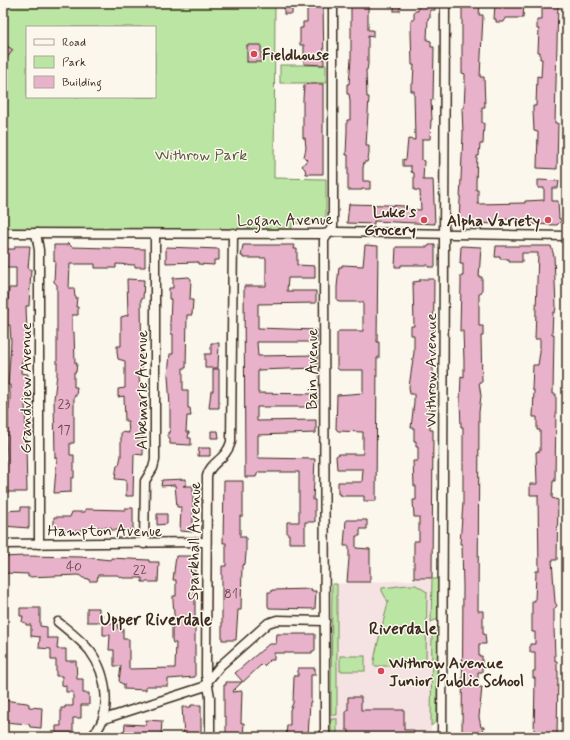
<svg xmlns="http://www.w3.org/2000/svg" width="570" height="740" viewBox="0 0 570 740" font-family="Mynerve,sans-serif">
<style>
.built{fill:#f5e2e2}
.green{fill:#bae5a3;stroke:#7a8860;fill-rule:evenodd}
.building{fill:#e8b2ca;stroke:#3b2a1e}
.lines{fill:none;stroke-linecap:round;stroke-linejoin:round}
.street-casing{stroke:#3b2a1e;stroke-width:11}
.street{stroke:#fbf7ec;stroke-width:8}
.poi-dot{fill:#d1495b;stroke:#fbf7ec;stroke-width:1.5}
.labels{text-anchor:middle;stroke-width:3;stroke-linejoin:round;paint-order:stroke}
.number-label{font-size:14px;fill:#664c49}
.poi-label{font-size:16px;font-weight:bold;fill:#3b2a1e;stroke:#fbf7ec;text-anchor:start}
.park-label{font-size:16px;fill:#5b593f;stroke:#fbf7ec}
.street-label{font-size:16px;fill:#3b2a1e;stroke:#fbf7ec}
.neighbourhood-label{font-size:17px;font-weight:bold;fill:#3b2a1e;stroke:#fbf7ec}
</style>
<rect width="100%" height="100%" fill="#fbf7ec"/>
<filter id="ink" filterUnits="userSpaceOnUse"><feTurbulence type="fractalNoise" baseFrequency=".025" numOctaves="2"/><feDisplacementMap in="SourceGraphic" scale="8" xChannelSelector="R" yChannelSelector="G"/><feConvolveMatrix kernelMatrix="1 2 1 2 8 2 1 2 1" color-interpolation-filters="sRGB"/></filter>
<g filter="url(#ink)">
<path class="built" d="M432,579l-1,158h-100l1,-153z"/>
<g class="green">
<path d="M3,3h272l-1,175 52,1v45l-34,-1v6h-289zM27,27h128v70h-128z"/>
<rect x="280" y="65" width="46" height="18"/>
<path d="M432,579h6v40l-7,3z"/>
<path d="M332,584h5v131h-6z"/>
<path d="M407,585h9l11,7 -1,69 -7,5h-45c-2,-5 12,-53 14,-64l-6,-11v-3z"/>
<path d="M438,627l-1,94 -6,5 1,-98z"/>
<rect x="340" y="656" width="25" height="15"/>
<rect x="331" y="719" width="6" height="18"/>
</g>
<g class="building">
<rect x="284" y="3" width="8" height="11"/>
<path d="M307,3h16l1,62 -20,-1v-19h-4v-17h3v-6h4z"/>
<path d="M351,3h17v27h5v7l-5,-1v28l-1,6h-1l1,27h2l-3,49h3v8l-2,8h-3l-1,6v13h7v8h-8v1h-14v-35h-2l1,-24v-11h3v-19l-1,-7h-2v-10h2l2,-25z"/>
<rect x="394" y="3" width="6" height="8"/>
<path d="M418,3h17v7h-5v8h-2l-1,22 4,1v6h3l-1,53h-2l1,20h-1l-1,19h-8v21l2,1 -1,19h10l2,44 -61,-3v3l-27,-1 2,-19 38,1 17,1v3l17,1 -1,-19 -6,-1v-17l-3,-1v-6h-8v-7l3,1 2,-21 7,1 -1,-49h-3v-7h2l1,-19h-2l-1,-32v-13h3v-9h4z"/>
<path d="M462,3l18,1 -1,11h4l-3,62h4l1,30h-3v16h2l-1,21h-3l-1,12h-2l-1,27v7h2v14l47,-1v-2l19,-1v-12h-6v-8l21,1 -1,7h-6v13h6l1,18h4l-6,6 -32,-1 -9,-1v-3l-11,-1h-10v5l-36,-2 4,-88 -1,-26h2l1,-22v-12l-3,-1z"/>
<path d="M495,3h29l-1,15h-17l-2,4h-8v-3h-2z"/>
<path d="M542,3h16l-3,120h3l-1,46 -20,-1 1,-36 -4,-1 -1,-20v-5h3l1,-30 4,1 1,-18h-2v-7h-2l1,-23h-2v-9h5z"/>
<path d="M3,43l10,7 -10,13z"/>
<rect x="247" y="45" width="14" height="17"/>
<path d="M309,84h14v90h-17l-1,-5 -3,-3 5,-6 -3,-3 2,-9 -1,-10h-2v-39l1,-14z"/>
<path d="M68,243l4,4 73,2v18h-10v-2l-19,-1v4h-21v-4h-25l-1,24h5l1,9h2l-1,10h2v8h-6v17h2l1,31h2l-1,9h-2v15h3l-1,9h-2v47h-4v12h4v23h-3v14l-17,1 3,-35h-2l-1,-59 3,-25v-89l-3,-3 1,-21h-1v-16h13z"/>
<path d="M243,245h52l-1,4h3v16l18,1v12h-27l-1,13h29v12l-58,1v24l59,2v12h-60l1,14 59,-1v13l-59,2v23l58,1v13h-59v14l59,-1v13l-58,2v23l57,1 -2,41h2v22h-10v21h-16v-9h-2v-12h12v-50h-41l-2,5h-11l-1,-191h22v-28h-23v-2h-2z"/>
<path d="M365,245l13,1 -1,96h2v16h-2l-1,143h-12v-5h-23v-2h-3v-12h24l1,-13h-26l-1,-13 3,-2h24v-22l-25,-1 -2,-2 1,-34 26,-2v-23h-24l-2,-2v-35l2,-2h24v-29h-24l-2,-2v-13l2,-20h3v-2l21,1z"/>
<path d="M429,245h6v22h-7v-2h-27v2h-6l1,-20h32z"/>
<path d="M15,246h15l-2,23h3l-2,37h-3l1,28h-1v27h-4l-1,12 7,1v24h-3l2,94h-23l1,-31h2l-1,-26h2v-25h1l1,-12v-13h-2l3,-43 -1,-17h-3v-10l2,-27h7v-20h-11v-3h-2v-16h12z"/>
<path d="M461,246l20,1 -2,30h3v12l-1,4h-2v33h4v10h-2l1,46h-3l2,14 -2,16 -1,199h5v23h2l1,10h-7v12h3v16h-4v15h4l-3,30 2,10h3l-2,10h-20l1,-150 -1,-43h-2l3,-41v-76h-2l-1,-26 1,-25 3,1v-16l-1,-30h-3l1,-48v-7h2v-12h-3z"/>
<path d="M496,246h55l3,10 2,51 -1,6 -2,-1 -1,22h2l-1,60h3v13l-1,74h-2l-1,17 6,2 -1,60h-5l3,42 2,4 -3,3v18l1,30v4h2v10h1l-1,66h-23l1,-59h-2v-7h2v-19h-5v-8h5v-12h-3v-31h3l1,-30h3l-1,-76h-8v-11h7l-1,-32 4,-1v-21h-3v-13h-4l1,-27h-2l1,-25h5l2,-13v-13h-5l3,-86h-16v9h-13v-3h-9v-2h-5z"/>
<path d="M166,247l53,2v11h-5v5l-16,-1v-2l-32,1z"/>
<path d="M189,277l2,2 -1,21h3l-1,15h-5l-1,53h-3v22h5v18h2l1,8h-4l-1,16h3l-1,6h3v7l-21,-1v-6l-2,-1v-5h2v-25l-2,-32 2,-21h3v-20h-2v-10h-1l1,-25h-2v-11h4v-10z"/>
<path d="M127,279l17,1 -1,19h-2l1,74 -3,2 4,71v9l-9,-1 -1,42h-7v-16l-11,-1 2,-14h2l2,-9v-24l8,1 -1,-12h-3l-1,-25 -6,1v-8l7,-1v-27l-7,-2 -1,-7v-6h4v-29l7,-2z"/>
<path d="M420,279h14l-1,97v20h-3l3,20h-3v14h3l-1,148h-18v-37h5v-24h-5l-1,-17h3v-14h-2l-1,-25h5v-14h-2v-6h-2v-13h-3l3,-26v-8h-4l-1,-7 5,-35v-17h-3v-9h3l-1,-44 7,-1z"/>
<path d="M211,343h8l-1,25h-13v-14h6z"/>
<path d="M213,369h6v39h-10l2,-17h2z"/>
<path d="M211,431h7l1,7h-8z"/>
<path d="M199,448h11v8h-12z"/>
<path d="M186,479v6l-3,1h10v46l-13,-1 1,-24h-4l-2,-22 -14,1 1,-6z"/>
<path d="M224,481h19v35h-3v21h6v16l-1,11 -3,1 -1,45h-3l-2,30h-14v-74h4v-23h-3z"/>
<path d="M21,507h8v21l-26,-2v-15l18,-1z"/>
<path d="M125,508h8v22h-22v-2l-14,-1 -14,1 -1,2 -13,1h-12v-2h-3v-12h16l2,-5h13v-3l40,1z"/>
<path d="M157,514h10v10l-10,1z"/>
<path d="M346,520h21v9h-7v7h-4v12l14,1v33h-23l2,-24v-12h-5z"/>
<path d="M24,556l57,1 30,3v-2l38,2v2h10l-1,20h-16v-4h-19l-6,-3h-19l-1,6h-8v-2l-6,-1 -4,-3 -51,2v-3l-23,-1 -2,-16z"/>
<path d="M176,556h19v121l-27,2v7h-22v4l-22,-1v-5h-2l-3,-3 2,-15h-7v-16h-5l1,-15h-7v-12h14l1,6h5v10h6v30l46,-1 1,-25h-3l-1,-3v-13h3l-2,-26v-5h3v-16h-3z"/>
<path d="M312,589l-1,2h5l-1,18 -46,-1 -1,-2v-14h4v-2z"/>
<path d="M20,608h20v18l7,1v11h11l-1,11h9v12h10l1,18h6v14h6v12h-8v13h-8v15h-17v-7h5v-18h4v-2h8v-14h-7v-6l-4,-1v-9h-6v-16h-5v-11l-12,-1 1,-11 -9,-1v-11h-5v-2l-4,-1 1,-6h-3z"/>
<path d="M87,608h12v7h4l-1,7h-15z"/>
<path d="M277,634h38v17h-3v2h-38v7h-4l-6,6 -2,-2 -19,18 -8,-9 34,-29h7z"/>
<path d="M298,668h17v7h-4v27h-1l-2,35h-22l1,-12h3v-15l3,-7 1,-27h4z"/>
<path d="M226,682h16l-10,10 10,-1 -1,32h3l-1,14h-15v-3l-2,-1v-16h-2v-32h2z"/>
<path d="M348,697h13v13h43v20h10v7h-65v-7h-3v-20h2z"/>
<path d="M3,700l24,3 2,1v3l13,1 -1,20 -11,-1 -1,-3 -26,-2z"/>
<path d="M191,705h10v32h-17l-2,-30h9z"/>
<path d="M146,720l16,1 -1,15 -37,1 1,-13 21,1z"/>
</g>
<g class="lines">
<g class="street-casing">
<g id="street">
<path d="M3,233l319,1 15,-2 230,4"/>
<path d="M36,233l3,17v294"/>
<path d="M3,544l203,-2"/>
<path d="M144,544l1,-63 8,-13 2,-8v-226"/>
<path d="M58,622c11,9 23,18 32,29 17,23 24,65 1,86"/>
<path d="M104,719l99,-32 17,-21 48,-43 9,-3 48,1"/>
<path d="M210,737v-40l-4,-22 1,-199c3,-14 19,-16 24,-34l2,-209"/>
<path d="M325,737l-1,-497 9,-14v-223"/>
<path d="M442,737l3,-734"/>
<path d="M567,737v-15"/>
</g>
</g>
<use href="#street" class="street"/>
</g>
</g>
<g class="poi-dot">
<circle cx="254" cy="54" r="4"/>
<circle cx="424" cy="220" r="4"/>
<circle cx="548" cy="220" r="4"/>
<circle cx="381" cy="671" r="4"/>
</g>
<g class="labels">
<g class="number-label">
<text x="64" y="408">23</text>
<text x="64" y="434">17</text>
<text x="74" y="571">40</text>
<text x="140" y="574">22</text>
<text x="231" y="598">81</text>
</g>
<g class="poi-label">
<text x="262" y="60">Fieldhouse</text>
<text x="416" y="217" text-anchor="end">Luke's<tspan x="416" dy="18">Grocery</tspan></text>
<text x="540" y="226" text-anchor="end">Alpha Variety</text>
<text x="389" y="668">Withrow Avenue<tspan x="389" dy="18">Junior Public School</tspan></text>
</g>
<g class="park-label">
<text x="201" y="160">Withrow Park</text>
</g>
<g class="street-label">
<text transform="translate(285 219) rotate(-1)" y="6">Logan Avenue</text>
<text transform="translate(311 369) rotate(-90)" y="6">Bain Avenue</text>
<text transform="translate(430 370) rotate(-90)" y="6">Withrow Avenue</text>
<text transform="translate(25 388) rotate(-90)" y="6">Grandview Avenue</text>
<text transform="translate(141 390) rotate(-90)" y="6">Albemarle Avenue</text>
<text x="105" y="536">Hampton Avenue</text>
<text transform="translate(193 541) rotate(-89)" y="6">Sparkhall Avenue</text>
</g>
<g class="neighbourhood-label">
<text x="156" y="625">Upper Riverdale</text>
<text x="403" y="634">Riverdale</text>
</g>
</g>
<rect width="570" height="740" fill="none" stroke="#fbf7ec" stroke-width="16"/>
<rect x="8" y="8" width="554" height="724" fill="none" stroke="#3b2a1e" stroke-width="1.5" filter="url(#ink)"/>
<rect x="26" y="26" width="130" height="72" fill="#fbf7ec" stroke="#aea59a"/>
<rect x="34" y="39" width="20" height="6" fill="#fbf7ec" stroke="#aea59a"/>
<text x="62" y="46" font-size="12" fill="#3b2a1e">Road</text>
<rect x="34" y="56" width="20" height="12" fill="#bae5a3" stroke="#aea59a"/>
<text x="62" y="66" font-size="12" fill="#3b2a1e">Park</text>
<rect x="34" y="76" width="20" height="12" fill="#e8b2ca" stroke="#aea59a"/>
<text x="62" y="86" font-size="12" fill="#3b2a1e">Building</text>
</svg>
